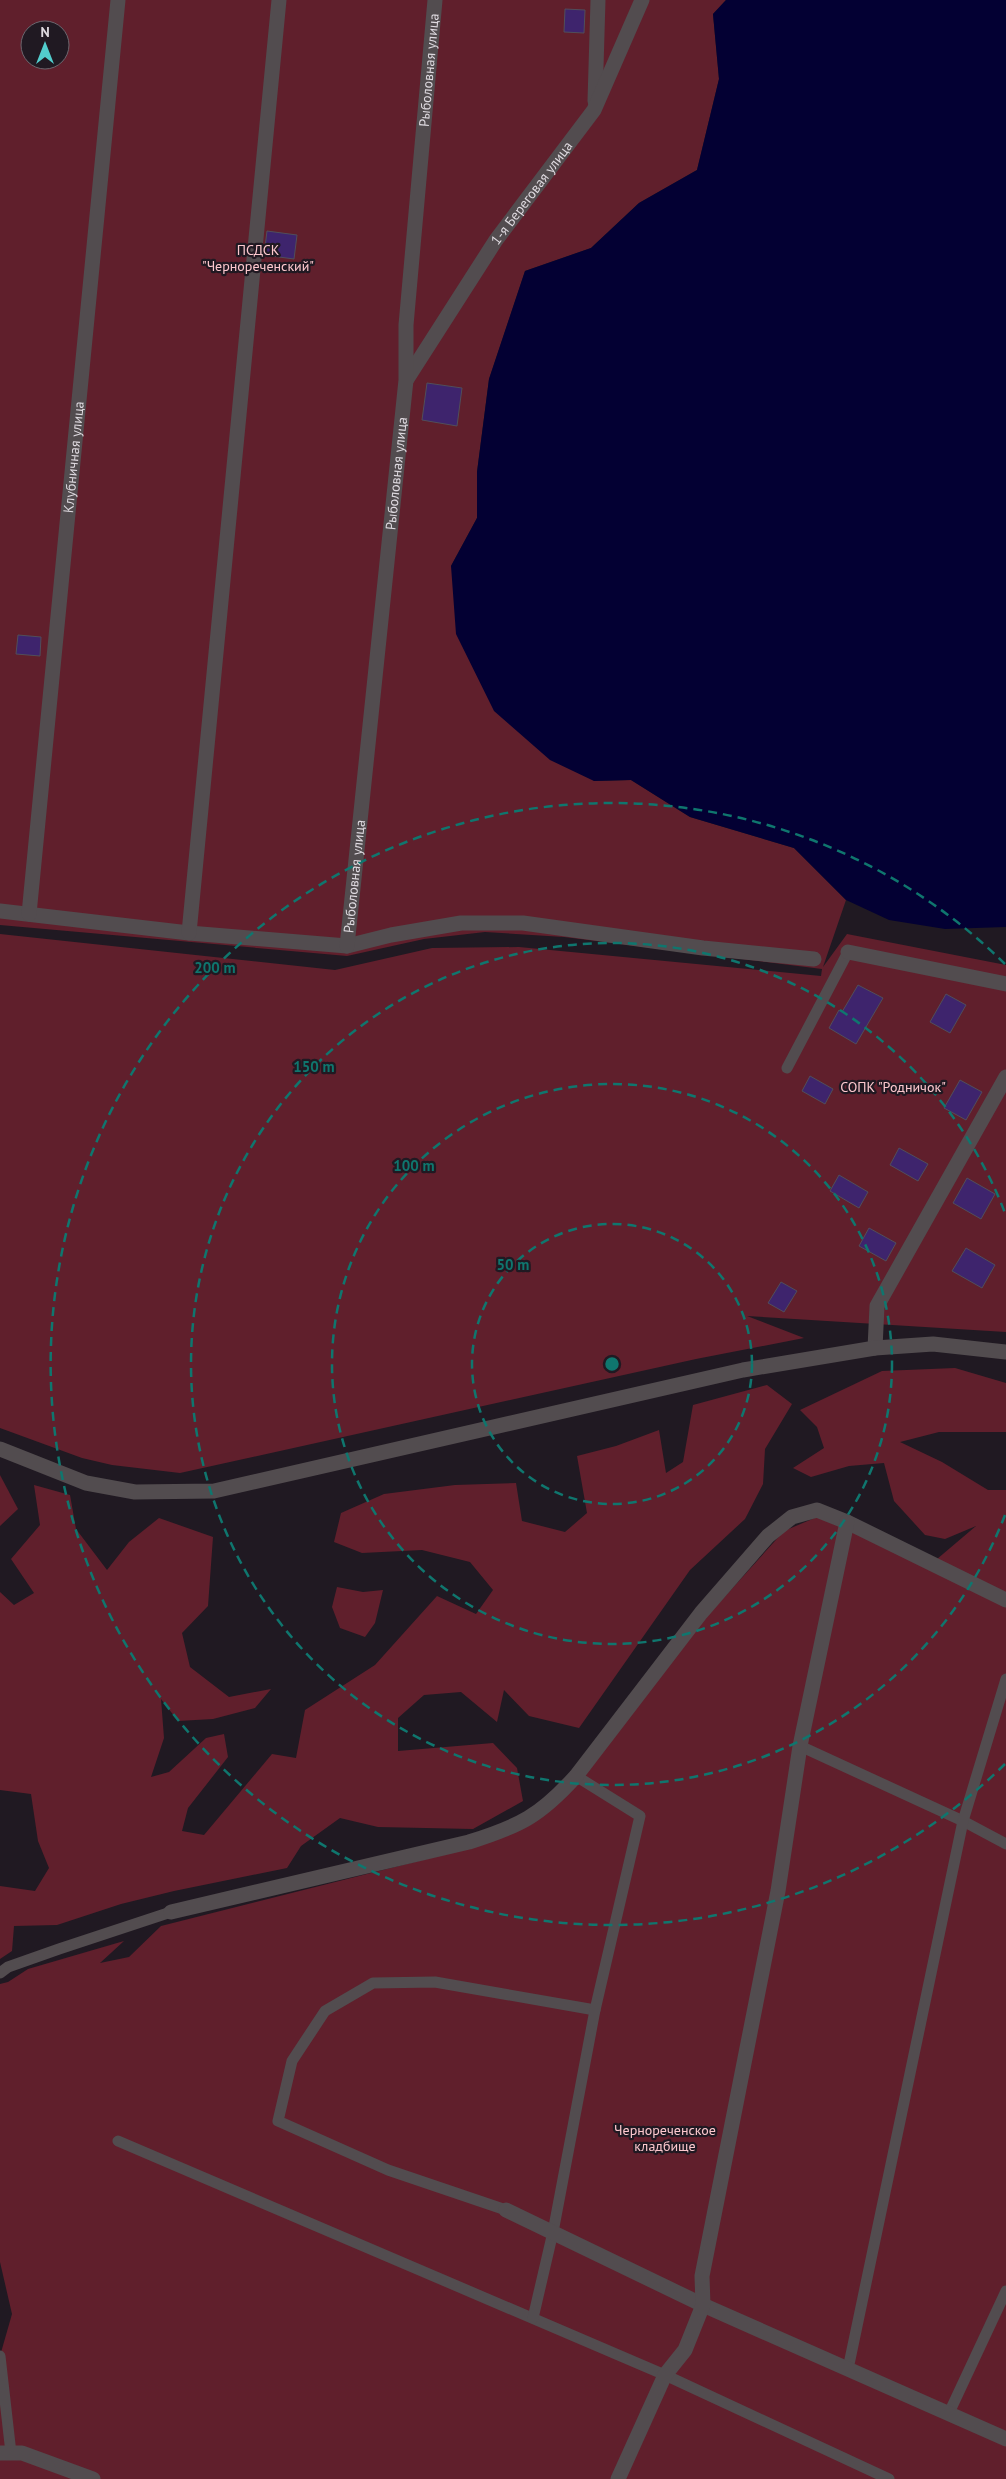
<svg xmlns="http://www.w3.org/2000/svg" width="1006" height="2479" viewBox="0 0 1006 2479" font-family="'PT Sans',sans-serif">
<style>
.green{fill:#601f2c;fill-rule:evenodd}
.water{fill:#030033}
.building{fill:#3e246d;stroke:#514e5a}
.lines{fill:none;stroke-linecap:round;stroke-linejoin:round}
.lane{stroke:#524c4f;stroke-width:11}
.street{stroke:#524c4f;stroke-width:15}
.ring{fill:none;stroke:#0f766e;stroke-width:2.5;stroke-dasharray:9 6}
.labels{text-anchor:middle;stroke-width:4.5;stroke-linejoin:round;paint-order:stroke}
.street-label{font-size:14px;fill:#ded9df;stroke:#201922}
.park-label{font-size:14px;fill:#fdc8ce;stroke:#201922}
.centre{fill:#0f766e;stroke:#201922;stroke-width:2.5}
.ring-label{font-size:15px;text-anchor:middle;font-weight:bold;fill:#0f766e;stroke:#201922;stroke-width:4.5;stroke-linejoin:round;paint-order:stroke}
</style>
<rect width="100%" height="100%" fill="#201922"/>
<g class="green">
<path d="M0,0h726l-13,14 6,65 -22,91 -58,33 -48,45 -66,23 -36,108 -12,93v46l-26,48 143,215 37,-1 59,37 104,31 52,52 -23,67 24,-33 159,31v367l-259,-16 57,22 -108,21 -516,114 -68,-8 -30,-7 -82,-30v-494l335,36 97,-22 87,-1 302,29 1,-7 -258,-32 -79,-5 -61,7 -77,17 -347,-31zM30,30h30v30h-30z"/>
<path d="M955,1368l51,15v49h-67l-39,10 42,20 46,28h18v989h-1006v-123l12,-42 -12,-52v-278l8,-2 20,-13 96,-28 -24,22 29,-6 32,-31 313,-79 58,-23 177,-210 75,-83 33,-14 113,48 46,-39 -31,13 -20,-4 -31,-34 -10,-38 -35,3 -38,11 -18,-9 31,-20 -7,-21 -17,-17 82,-39z"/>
<path d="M767,1385l25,19 -27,45 -2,35 -18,35 -55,51 -111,158 -50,-12 -25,-26 -7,32 -36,-30 -37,3 -26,23v33l95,-8 24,25 6,33 -50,28 -95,-2 -38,-9 -39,28 -14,22 -113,23 -53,13 -64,21 -43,1 -2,25 -12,8v-73l35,5 14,-23 -11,-27 -7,-47 -31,-4v-198l14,13 20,-12 -23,-34 29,-34 -6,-40 36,10 6,34 31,41 22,-28 30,-24 54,19 -5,69 -26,27 8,34 39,30 42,-8 -16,19 -42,11 -35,2 -17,-22 3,39 -13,39 18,-5 37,-34 18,-4 4,23 -40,51 -6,23 22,4 68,-81 24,4 9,-48 70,-45 62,-69 39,18 17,-24 -23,-28 -48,-12 -60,3 -28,-11 7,-29 43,-19 71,-9 61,-2 6,38 43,11 22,-19 -10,-57 39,-10 43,-16 7,43 17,-11 10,-57z"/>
<path d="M0,1475l18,34 -18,17z"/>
<path d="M337,1587l26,5 20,-2 -8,33 -10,14 -25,-9 -8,-21z"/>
</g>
<path class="water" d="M726,0h280v927l-61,2 -56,-9 -43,-20 -52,-52 -104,-31 -59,-37 -37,1 -44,-21 -56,-49 -38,-77 -5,-68 26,-48v-46l12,-93 36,-108 66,-23 48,-45 58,-33 22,-91 -6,-65z"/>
<g class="building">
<path d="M565,9l20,1 -1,23 -20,-1z"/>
<path d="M267,231l30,4 -3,24 -30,-4z"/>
<path d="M427,383l35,5 -5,38 -35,-6z"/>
<path d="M18,635l23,2 -1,19 -24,-2z"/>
<path d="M858,985l25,13 -27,46 -27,-16 10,-18 3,2z"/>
<path d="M946,994l20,11 -16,28 -20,-11z"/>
<path d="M810,1076l23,13 -8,15 -23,-13z"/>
<path d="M960,1080l22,12 -16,28 -22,-12z"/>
<path d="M899,1148l29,16 -10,17 -28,-16z"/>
<path d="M839,1175l29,17 -9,16 -29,-17z"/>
<path d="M967,1178l28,16 -14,25 -28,-16z"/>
<path d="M869,1228l27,15 -10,18 -27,-15z"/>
<path d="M966,1248l29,17 -13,23 -30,-17z"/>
<path d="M781,1282l16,9 -13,21 -16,-9z"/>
</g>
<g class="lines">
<g class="lane">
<path d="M787,1068l61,-116"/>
<path d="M800,1746l163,75 43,23"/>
<path d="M0,1973l8,-6 51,-18 112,-37"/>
<path d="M118,2141l547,234 224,104"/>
<path d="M506,2210l-118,-40 -110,-49 14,-60 33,-50 48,-28 62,-1 160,28"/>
<path d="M533,2318l20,-86 42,-222 45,-194 -64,-40"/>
<path d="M0,2356l11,97"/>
<path d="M848,2369l115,-548 43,-142"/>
<path d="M949,2413l57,-122"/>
</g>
<g class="street">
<path d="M595,101l3,-101"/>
<path id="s1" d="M407,379l89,-139 98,-130 48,-110"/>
<path d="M0,911l189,22 158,13 44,-11 70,-12h62l180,25 111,11"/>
<path id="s2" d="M29,914l89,-914"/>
<path d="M189,933l90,-933"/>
<path id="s3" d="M347,946l59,-566v-55l29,-325"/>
<path d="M848,952l158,32"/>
<path d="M875,1348l2,-42 129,-229"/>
<path d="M0,1449l86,34 49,9 79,-1 529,-121 132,-22 58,-4 73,8"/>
<path d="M171,1912l298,-70c51,-16 71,-26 107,-66l125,-163 67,-77 24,-19 25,-7 30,12 159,78"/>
<path d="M506,2210l197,95 303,134"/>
<path d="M0,2453h22l71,26"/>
<path d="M618,2479l47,-104 20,-25 18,-45 -1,-29 76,-385 22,-145 47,-224"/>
</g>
</g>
<g class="ring">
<circle cx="612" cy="1364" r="140"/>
<circle cx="612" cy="1364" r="280"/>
<path d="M1005 1515A421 421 0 1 1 1005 1213"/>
<path d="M1005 1764A561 561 0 1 1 1005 964"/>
</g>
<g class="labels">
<g class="street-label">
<text dy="5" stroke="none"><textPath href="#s3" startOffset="880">Рыболовная улица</textPath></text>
<text dy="5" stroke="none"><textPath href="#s1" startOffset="224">1-я Береговая улица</textPath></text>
<text dy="5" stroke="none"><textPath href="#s2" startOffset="459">Клубничная улица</textPath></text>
<text dy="5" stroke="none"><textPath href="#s3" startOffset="475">Рыболовная улица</textPath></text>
<text dy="5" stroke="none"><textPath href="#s3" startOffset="70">Рыболовная улица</textPath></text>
</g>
<g class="park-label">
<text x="258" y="255">ПСДСК<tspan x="258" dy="16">"Чернореченский"</tspan></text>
<text x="893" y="1092">СОПК "Родничок"</text>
<text x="665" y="2135">Чернореченское<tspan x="665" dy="16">кладбище</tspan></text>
</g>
</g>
<circle cx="612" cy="1364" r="8" class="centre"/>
<g class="ring-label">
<text x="215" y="973">200 m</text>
<text x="314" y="1072">150 m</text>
<text x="414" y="1171">100 m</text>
<text x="513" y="1270">50 m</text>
</g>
<g transform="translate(45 45)"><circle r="24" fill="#201922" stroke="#6c666e"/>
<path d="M0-4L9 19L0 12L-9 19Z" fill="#52cdcd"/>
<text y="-8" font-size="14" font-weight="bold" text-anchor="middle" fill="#ded9df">N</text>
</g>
</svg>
